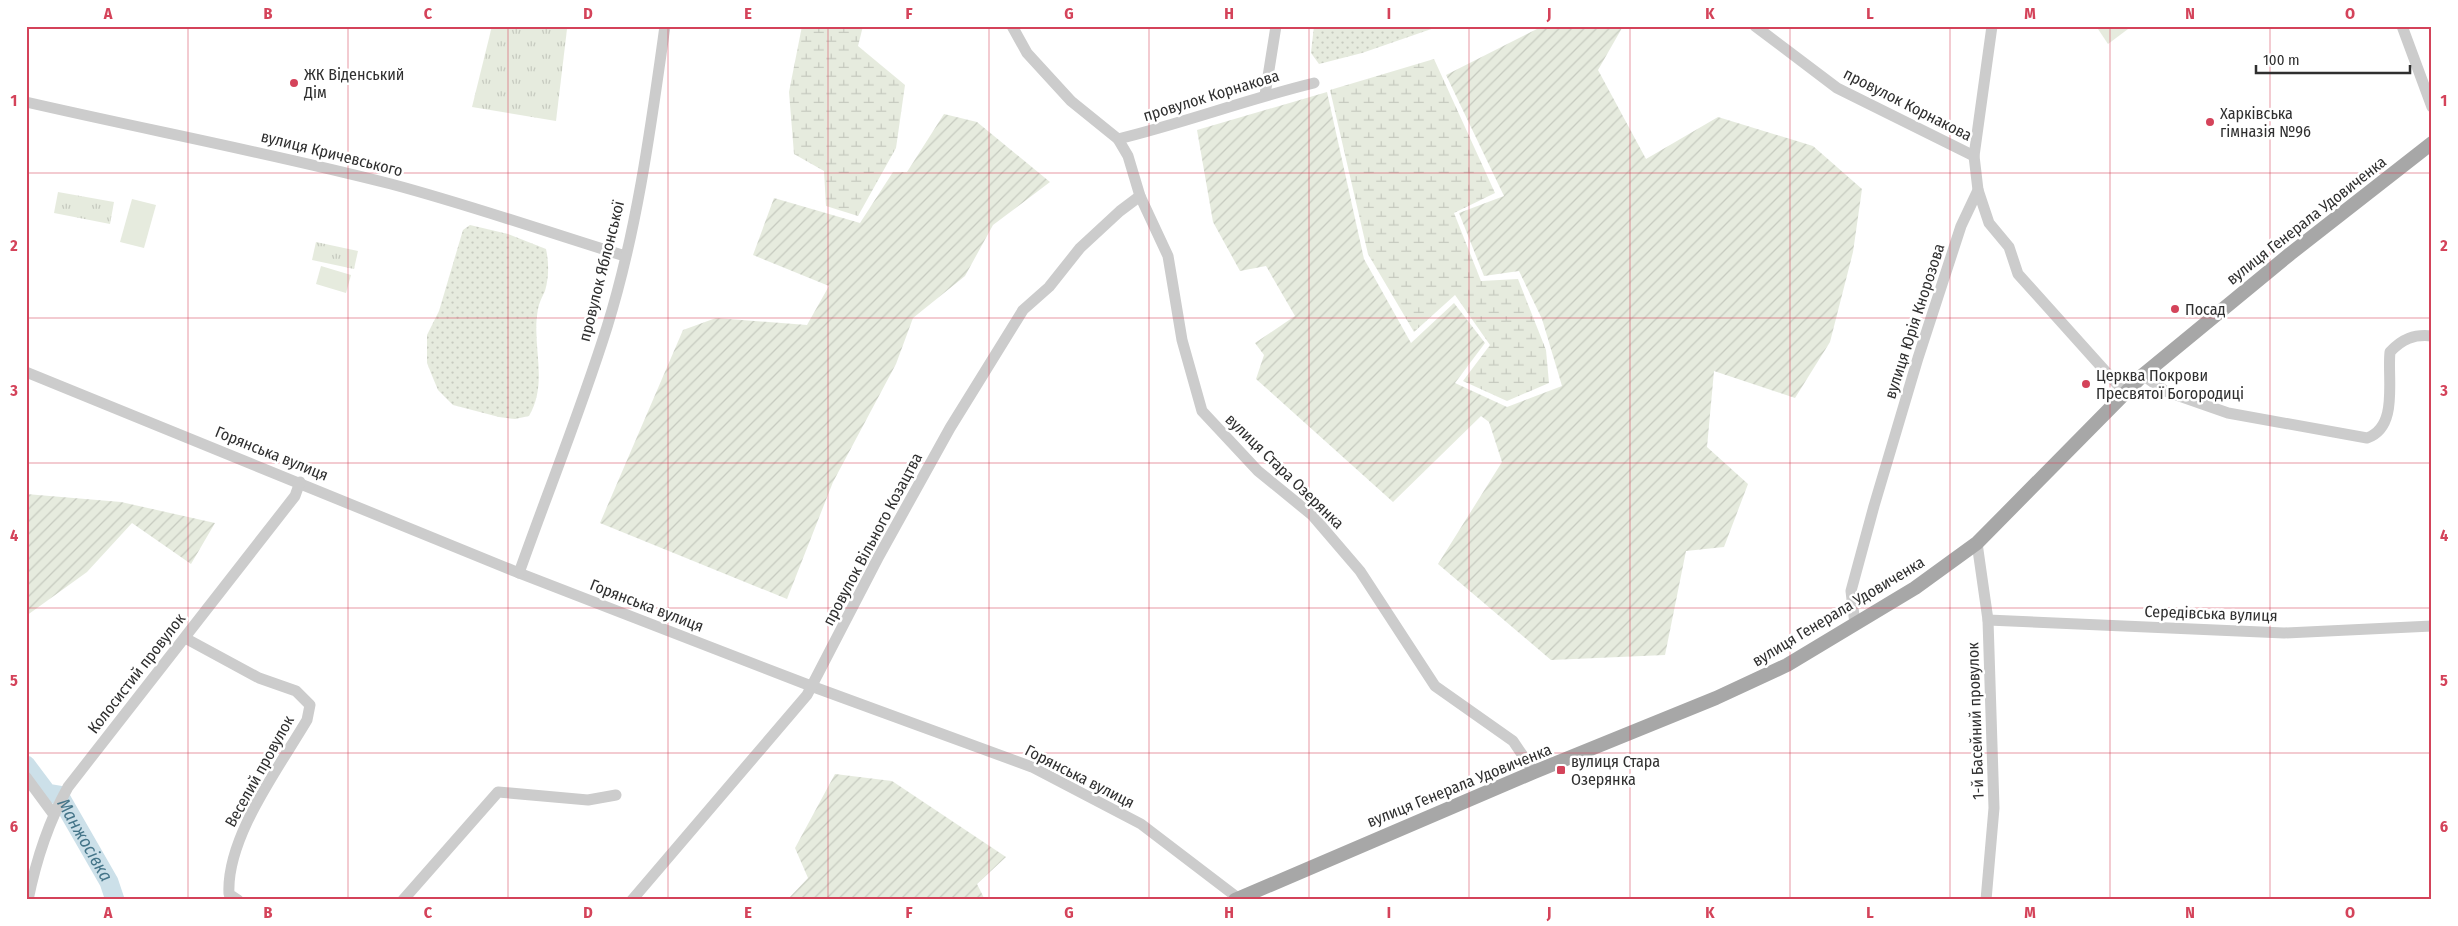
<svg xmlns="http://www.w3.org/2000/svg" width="2458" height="926" viewBox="0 0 2458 926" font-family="'Fira Sans Condensed',sans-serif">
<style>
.grass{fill:url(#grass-dots)}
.wetland{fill:url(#wetland-marsh)}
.park{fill:url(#park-tufts)}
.garden{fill:url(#garden-furrows)}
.pitch{fill:#e6ebde}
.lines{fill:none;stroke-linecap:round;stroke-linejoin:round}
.river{stroke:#cce0e9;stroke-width:19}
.minor{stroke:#ccc;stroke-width:11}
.major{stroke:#a7a7a7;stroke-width:14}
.grid{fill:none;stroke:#d4435a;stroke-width:1;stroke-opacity:0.55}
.poi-dot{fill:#d4435a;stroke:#fff;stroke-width:2}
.labels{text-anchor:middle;stroke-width:5;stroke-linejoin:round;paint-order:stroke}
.poi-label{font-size:16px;fill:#2f2f2f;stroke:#fff;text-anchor:start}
.street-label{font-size:16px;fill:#2f2f2f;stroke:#fff}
.water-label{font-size:18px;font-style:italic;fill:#457589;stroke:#fff}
.neatline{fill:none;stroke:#d4435a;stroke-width:2}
.grid-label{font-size:16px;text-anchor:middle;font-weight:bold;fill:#d4435a}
</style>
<defs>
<pattern id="grass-dots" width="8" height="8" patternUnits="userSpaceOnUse" patternTransform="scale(1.25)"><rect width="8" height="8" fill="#e6ebde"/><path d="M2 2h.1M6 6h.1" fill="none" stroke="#c6cabf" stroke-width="1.8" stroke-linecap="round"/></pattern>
<pattern id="wetland-marsh" width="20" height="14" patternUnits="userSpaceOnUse" patternTransform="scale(1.25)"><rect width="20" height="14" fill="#e6ebde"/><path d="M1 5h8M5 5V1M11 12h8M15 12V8" fill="none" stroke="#c6cabf"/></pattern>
<pattern id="park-tufts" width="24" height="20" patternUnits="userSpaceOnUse" patternTransform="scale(1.25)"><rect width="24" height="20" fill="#e6ebde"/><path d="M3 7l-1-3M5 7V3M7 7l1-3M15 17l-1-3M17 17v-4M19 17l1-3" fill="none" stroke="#c6cabf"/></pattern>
<pattern id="garden-furrows" width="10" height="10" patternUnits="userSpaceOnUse" patternTransform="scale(1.25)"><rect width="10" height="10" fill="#e6ebde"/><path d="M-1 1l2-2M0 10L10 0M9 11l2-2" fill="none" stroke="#c6cabf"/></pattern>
</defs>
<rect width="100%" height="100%" fill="#fff"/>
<g class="grass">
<path d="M1314,26h126l-78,27 -43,11 -8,-11z"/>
<path d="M470,225l38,9 38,15c3,14 3,28 -1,42 -3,6 -6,12 -7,18 -7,36 11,73 -9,107l-14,3 -16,-2 -46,-12 -15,-15 -5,-12 -6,-15v-28l12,-24 24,-81z"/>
</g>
<g class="wetland">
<path d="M802,26h61l-5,20 47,39 -9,63 -38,68 -32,-10 -2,-35 -30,-17 -5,-62z"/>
<path d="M1434,59l61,134 -41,20 27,68 37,-2 28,71 3,33 -42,18 -44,-20 27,-36 -35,-50 -41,37 -46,-78 -38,-164z"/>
</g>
<g class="park">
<path d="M492,26h52l23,3 -11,92 -84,-14z"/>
<path d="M58,192l56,10 -4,22 -56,-11z"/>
<path d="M316,242l42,9 -4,18 -42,-9z"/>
</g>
<g class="garden">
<path d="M1543,26h78l1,2 -24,42 48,89 72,-42 95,29 49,43 -9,63 -23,90 -35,56 -81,-27 -7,76 41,37 -24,63 -38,4 -21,104 -114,5 -113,-96 64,-102 -13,-40 -8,-6 -88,86 -137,-123 8,-24 -9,-12 40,-27 -29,-50 -26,5 -27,-49 -16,-92 130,-38 37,167 47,84 43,-40 31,40 -30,40 52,24 55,-21 -20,-67 -23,-48 -35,5 -25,-63 45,-17 -58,-121z"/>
<path d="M944,114l33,8 73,60 -57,43 -28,51 -52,42 -17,46 -63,118 -46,117 -187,-76 83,-193 33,-12 91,7 22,-39 -76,-31 21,-57 86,25 33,-51h14z"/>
<path d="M26,494l95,8 94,21 -24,41 -59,-41 -45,49 -61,44z"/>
<path d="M835,774l57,7 114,76 -29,27 8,16h-198l21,-22 -13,-30z"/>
</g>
<g class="pitch">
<path d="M2096,26h36l-24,18z"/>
<path d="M132,199l24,6 -12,43 -24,-6z"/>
<path d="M321,266l30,9 -5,18 -30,-9z"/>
</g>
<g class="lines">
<path class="river" id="s1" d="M26,765l21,28 12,2 50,87 6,18"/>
<g class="minor">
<path d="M1012,26l15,27 44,48 47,38 10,17 12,40 28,60 14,84 20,71 56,60 54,44 48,56 75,115 78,55 21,31"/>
<path d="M1755,26l82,62 137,68"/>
<path d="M2402,26l30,81"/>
<path d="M1265,95l11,-69"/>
<path d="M26,102c122,28 244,51 365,82 79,21 156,48 234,72"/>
<path d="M1118,139c66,-16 130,-40 196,-56"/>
<path d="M1978,190l11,33 20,24 9,27 106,118"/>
<path d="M26,372l493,201 292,113 221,81 109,57 97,74"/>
<path d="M2143,375l22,16 63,22 139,25c32,-11 20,-59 23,-86 12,-13 24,-18 42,-16"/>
<path d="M1977,543l11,77 6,188 -8,92"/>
<path d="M519,573c29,-82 62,-163 88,-246 30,-96 44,-201 58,-301"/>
<path d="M1988,620l296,13 148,-7"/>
<path d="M1855,624l-4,-33 23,-85 44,-148 43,-132 17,-36 -4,-34 18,-130"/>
<path d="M185,638l74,40 37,13 14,14 -3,15c-29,49 -81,118 -78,174l9,6"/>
<path d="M26,777l28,38"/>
<path d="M28,900c8,-40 20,-77 40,-113l227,-291 5,-14"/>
<path d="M403,900l95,-108 90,8 28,-5"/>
<path d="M632,900l175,-205 72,-139 71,-128 73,-118 26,-23 31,-39 40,-37 20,-15"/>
</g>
<path class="major" d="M1235,900l299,-128 182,-74 71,-33 128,-77 62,-45 166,-168 147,-121 142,-111"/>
</g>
<path class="grid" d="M188,26v874M348,26v874M508,26v874M668,26v874M828,26v874M989,26v874M1149,26v874M1309,26v874M1469,26v874M1630,26v874M1790,26v874M1950,26v874M2110,26v874M2270,26v874M26,173h2406M26,318h2406M26,463h2406M26,608h2406M26,753h2406"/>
<g class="poi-dot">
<circle cx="294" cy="83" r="5"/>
<circle cx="2210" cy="122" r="5"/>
<circle cx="2175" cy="309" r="5"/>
<circle cx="2086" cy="384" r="5"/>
<rect x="1556" y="765" width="10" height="10" rx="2.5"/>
</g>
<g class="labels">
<g class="poi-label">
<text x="304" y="80">ЖК Віденський<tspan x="304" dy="18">Дім</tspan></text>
<text x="2220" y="119">Харківська<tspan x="2220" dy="18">гімназія №96</tspan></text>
<text x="2185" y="315">Посад</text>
<text x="2096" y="381">Церква Покрови<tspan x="2096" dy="18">Пресвятої Богородиці</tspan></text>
<text x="1571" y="767">вулиця Стара<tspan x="1571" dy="18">Озерянка</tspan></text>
</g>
<g class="street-label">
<text transform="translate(1211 95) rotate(-17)" y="6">провулок Корнакова</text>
<text transform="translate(1908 104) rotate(27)" y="6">провулок Корнакова</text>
<text transform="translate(332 153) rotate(14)" y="6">вулиця Кричевського</text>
<text transform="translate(2306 220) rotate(-38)" y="6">вулиця Генерала Удовиченка</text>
<text transform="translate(601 271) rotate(-76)" y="6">провулок Яблонської</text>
<text transform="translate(1914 321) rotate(-72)" y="6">вулиця Юрія Кнорозова</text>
<text transform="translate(272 453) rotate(22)" y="6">Горянська вулиця</text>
<text transform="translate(1285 471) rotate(44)" y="6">вулиця Стара Озерянка</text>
<text transform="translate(872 539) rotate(-62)" y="6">провулок Вільного Козацтва</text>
<text transform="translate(647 605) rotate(21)" y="6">Горянська вулиця</text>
<text transform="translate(1838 611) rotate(-31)" y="6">вулиця Генерала Удовиченка</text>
<text transform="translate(2211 613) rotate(2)" y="6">Середівська вулиця</text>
<text transform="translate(136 673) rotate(-52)" y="6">Колосистий провулок</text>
<text transform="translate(1975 721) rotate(-92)" y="6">1-й Басейний провулок</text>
<text transform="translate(259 771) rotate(-61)" y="6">Веселий провулок</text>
<text transform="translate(1080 776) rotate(27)" y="6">Горянська вулиця</text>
<text transform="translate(1459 785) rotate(-22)" y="6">вулиця Генерала Удовиченка</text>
</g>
<g class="water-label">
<text dy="6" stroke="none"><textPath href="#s1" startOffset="99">Манжосівка</textPath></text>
</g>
</g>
<rect width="2458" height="926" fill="none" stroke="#ffffff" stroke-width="55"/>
<path d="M2256 65v8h154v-8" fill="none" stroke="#2f2f2f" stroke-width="2.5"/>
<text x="2263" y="65" font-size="15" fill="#2f2f2f" stroke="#ffffff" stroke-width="4" paint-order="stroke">100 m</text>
<rect x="28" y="28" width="2402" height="870" class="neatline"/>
<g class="grid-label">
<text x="108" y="19">A</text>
<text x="268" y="19">B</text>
<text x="428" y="19">C</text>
<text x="588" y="19">D</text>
<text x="748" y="19">E</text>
<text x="909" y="19">F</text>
<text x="1069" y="19">G</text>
<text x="1229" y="19">H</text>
<text x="1389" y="19">I</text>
<text x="1549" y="19">J</text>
<text x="1710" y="19">K</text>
<text x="1870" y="19">L</text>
<text x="2030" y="19">M</text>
<text x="2190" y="19">N</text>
<text x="2350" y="19">O</text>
<text x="14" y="106">1</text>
<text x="2444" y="106">1</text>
<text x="14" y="251">2</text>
<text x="2444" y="251">2</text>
<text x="14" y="396">3</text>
<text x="2444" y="396">3</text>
<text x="14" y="541">4</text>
<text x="2444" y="541">4</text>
<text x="14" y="686">5</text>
<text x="2444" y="686">5</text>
<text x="14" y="832">6</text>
<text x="2444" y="832">6</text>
<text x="108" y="918">A</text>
<text x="268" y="918">B</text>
<text x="428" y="918">C</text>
<text x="588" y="918">D</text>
<text x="748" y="918">E</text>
<text x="909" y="918">F</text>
<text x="1069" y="918">G</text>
<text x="1229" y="918">H</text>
<text x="1389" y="918">I</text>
<text x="1549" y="918">J</text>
<text x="1710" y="918">K</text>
<text x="1870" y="918">L</text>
<text x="2030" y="918">M</text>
<text x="2190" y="918">N</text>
<text x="2350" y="918">O</text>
</g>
</svg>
